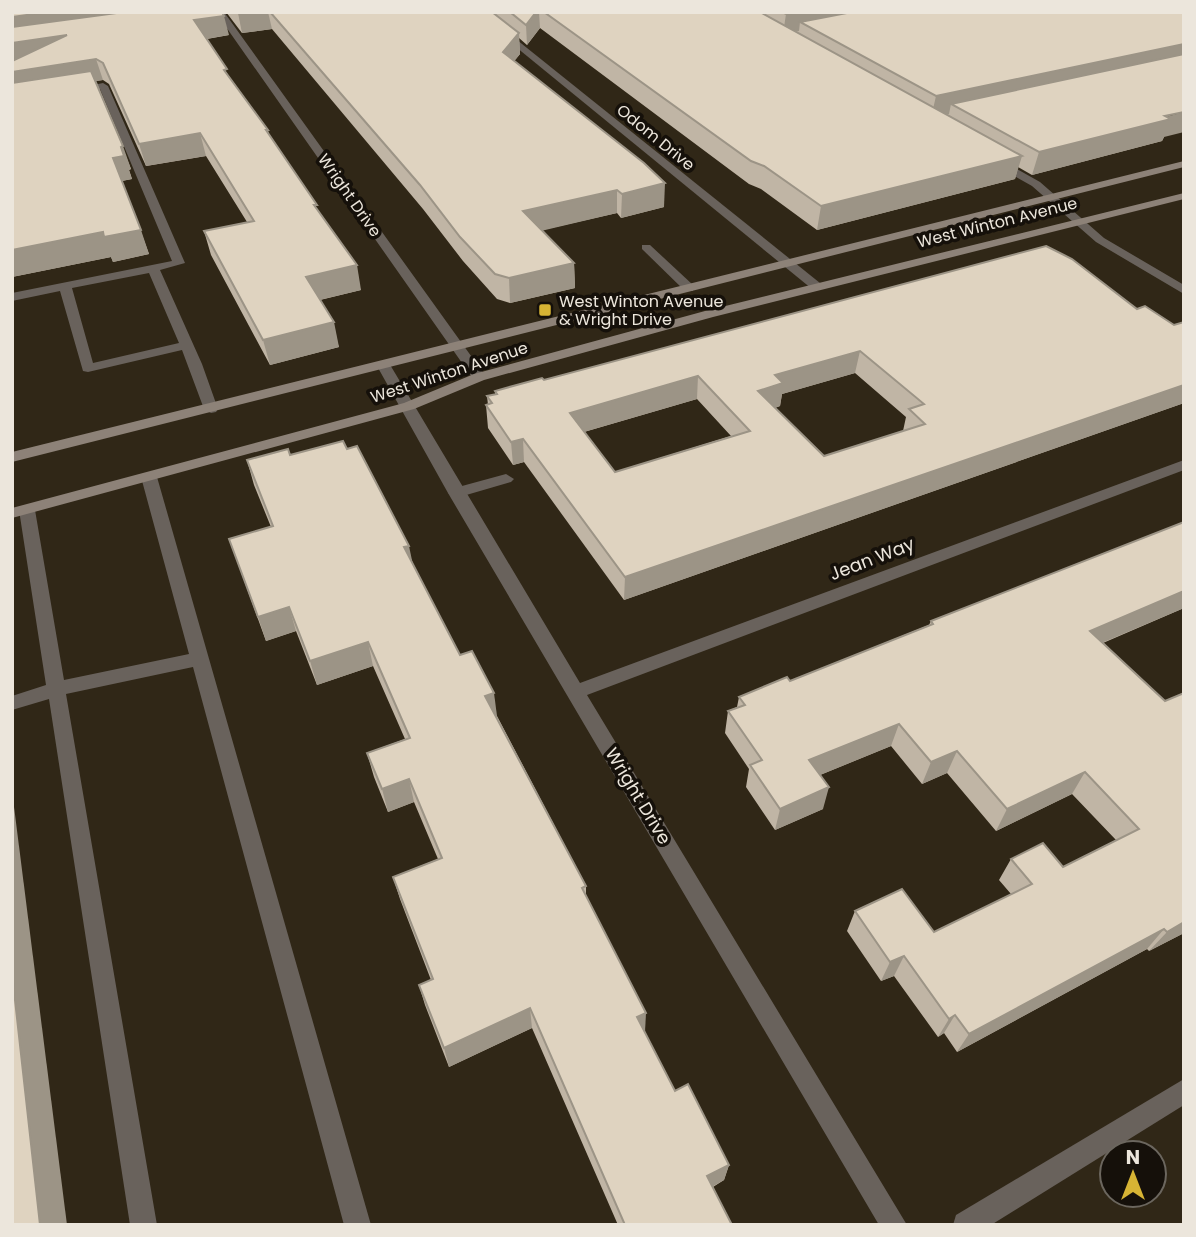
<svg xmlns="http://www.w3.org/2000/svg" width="1196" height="1237" viewBox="0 0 1196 1237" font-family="Poppins,sans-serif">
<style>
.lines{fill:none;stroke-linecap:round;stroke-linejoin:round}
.lane{fill:#69625c;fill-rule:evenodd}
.street{fill:#69625c;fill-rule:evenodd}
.secondary{fill:#8d8278;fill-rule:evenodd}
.wall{fill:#c0b5a5;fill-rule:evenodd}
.shaded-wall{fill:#9c9486}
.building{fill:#dfd3c0;stroke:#9c9486;stroke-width:2;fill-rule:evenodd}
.poi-dot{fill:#d7b434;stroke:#15100a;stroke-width:2.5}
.labels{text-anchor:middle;stroke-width:7;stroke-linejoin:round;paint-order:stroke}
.far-street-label{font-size:16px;fill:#ece6dc;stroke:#15100a}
.far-poi-label{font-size:16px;fill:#ece6dc;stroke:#15100a;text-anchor:start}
.street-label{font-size:18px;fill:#ece6dc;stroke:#15100a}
</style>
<rect width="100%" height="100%" fill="#302717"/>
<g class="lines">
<g class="lane">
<path d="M103,83l5,3 77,177 -25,7 42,94 16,45 -2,3 -5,1 -7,-4 -22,-59 -94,22 -5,-1 -23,-80 -48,10v-8l160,-32 -72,-172 -26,4 -5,-3zM149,273l30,70 -86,20 -21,-75z"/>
<path d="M642,245h8l43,40v6h-8l-43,-42z"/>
<path d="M149,472l8,5 214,748h-27l-151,-558 -127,27 91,531h-27l-81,-526 -37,11v-14l34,-11 -27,-175 8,-5 8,5 29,170 125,-26 -48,-177z"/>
<path d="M506,474l8,5 -3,3 -55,16 -8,-5 3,-4z"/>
</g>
<g class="street">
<path d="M224,12l260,362v6h-10l-255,-363 -13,1 -4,-2z"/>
<path d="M473,12h9l338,271v6h-8z"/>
<path d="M993,160h8l39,22 64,56 80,47v9l-88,-52 -64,-56 -39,-22z"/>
<path d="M384,362l5,1 191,320 604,-223v10l-597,225 320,530h-28l-431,-732 -71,-127z"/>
<path d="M1184,1079v26l-193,120h-38l3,-10z"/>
</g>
<g class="secondary">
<path d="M1184,161v6l-1172,295v-10z"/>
<path d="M1184,193v6l-471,118 -229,63 -70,29 -402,109v-10l392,-105 70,-29 231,-63z"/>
</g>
</g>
<g class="wall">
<path d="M12,12l217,23 -22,4 21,36 40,55 1,5 49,76 43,79 -41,10 19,47 -69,18 -59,-110 -7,-24 43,-9 -41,-66 -60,10 -37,-82 -6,-4 -7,1 35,88 -2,1 3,9 -10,2 27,73 -36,8 -2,-5 -99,20z"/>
<path d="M226,12h958l-20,125 -2,4 -130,34 -14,-8 -3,12 -198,51 -56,-41 -12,-5 -209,-156 -13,17 -8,-7 1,16 -6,7 150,146 -43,11 -4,-5 -75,17 32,33 1,25 -65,15 -13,-4 -34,-38 -40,-52 -151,-180 -30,4z"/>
<path d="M1137,309l37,16 10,-3v81l-560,197 -100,-138 -11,3 -25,-37 -2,-23h2l-1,-9 8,-2v-3l49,-11zM855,373l51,44 -3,14 -79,25 -49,-48 5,-2 2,-12zM697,399l34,37 -116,36 -31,-40z"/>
<path d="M347,449l66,115 47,91 37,61 89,170v10l59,136 30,59 54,74 -5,15 -11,7 19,38h-114l-86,-197 -83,39 -24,-62 -6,-20 12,-5 -31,-81 -7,-22 45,-18 -24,-57 -26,10 -14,-35 -7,-24 38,-14 -32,-73 -56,19 -21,-54 -30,10 -37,-102 42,-12 -17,-42 -7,-25z"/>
<path d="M1184,522v86l-81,35 62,58 19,-8v240l-35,18 -2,-2 -190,103 -13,-19 -6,4 -44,-61 -13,5 -34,-50 8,-20 79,21 77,-38 -12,-14 12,-21 52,8 53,-27 -44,-46 -76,37 -49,-58 -25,11 -31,-38 -71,29 3,34 -48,21 -29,-43 3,-18 -24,-36 3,-22 9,-4 2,-10 51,-16 139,-56 2,-4z"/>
</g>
<g class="shaded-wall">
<path d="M49,12h154l-191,26v-21z"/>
<path d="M245,12h23l4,17 -30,4 -4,-20z"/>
<path d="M536,12h3l1,16 -13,17 -1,-20z"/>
<path d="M798,12h106l-104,10 -1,9 -16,3 3,-20z"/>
<path d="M224,16l5,19 -29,5 -6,-20z"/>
<path d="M519,33l1,21 -15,19 -2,-21z"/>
<path d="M67,35l-55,30v-22z"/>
<path d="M1184,44v18l-233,42 -2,10 -18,4 5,-22z"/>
<path d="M96,59l7,21 -91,14v-22z"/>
<path d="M1184,112v20l-20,5 -2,4 -130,34 7,-23z"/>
<path d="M200,133l6,23 -60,10 -7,-22z"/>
<path d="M123,146l8,23 -2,1 3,9 -11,2 -8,-23 8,-11z"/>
<path d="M1022,156l-7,23 -198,51 4,-24z"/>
<path d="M665,183l-1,24 -43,11 1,-24z"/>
<path d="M617,190v23l-93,22 -1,-24z"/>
<path d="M141,230l8,24 -36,8 -2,-5 -99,20v-27l91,-18z"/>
<path d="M574,263l1,25 -65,15 -1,-25z"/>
<path d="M357,265l4,25 -50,12 -5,-25z"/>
<path d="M334,322l5,25 -69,18 -7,-25z"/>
<path d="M860,351l-5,22 -73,21 -2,12 -25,8 3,-23 17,-16z"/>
<path d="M698,376l-1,23 -127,37v-23z"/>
<path d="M1184,385v18l-560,197 1,-23z"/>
<path d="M523,439l1,23 -11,3 -2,-23z"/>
<path d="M409,546l5,24 -10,-23z"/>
<path d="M1184,591v17l-106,45 12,-22z"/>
<path d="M289,607l7,24 -30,10 -8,-24z"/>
<path d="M368,642l5,24 -56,19 -7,-24z"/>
<path d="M494,693l3,23 -9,4 -3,-24z"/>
<path d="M899,724l-8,22 -88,36 6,-22z"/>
<path d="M957,751l-10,22 -25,11 9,-22z"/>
<path d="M1085,772l-13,22 -76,37 11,-22z"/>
<path d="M409,779l5,23 -26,10 -6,-23z"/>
<path d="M829,787l-6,22 -48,21 5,-21z"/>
<path d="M12,791l55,434h-27l-28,-252z"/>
<path d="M1184,922v11l-35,18 18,-19z"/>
<path d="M1164,929l-17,20 -190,103 12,-18z"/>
<path d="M904,956l-10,20 -13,5 9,-19z"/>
<path d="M530,1008l2,20 -83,39 -5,-19z"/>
<path d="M646,1013l-1,19 -8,-15z"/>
<path d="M955,1015l-11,18 -6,4 11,-18z"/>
<path d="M729,1165l-5,15 -21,12 4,-16z"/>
</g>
<g class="building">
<path d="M12,12h37l-37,5z"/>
<path d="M124,12h98l2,4 -30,4 33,49 -3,1 44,60h-2l51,75h-3l43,60 -51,12 28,45 -71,18 -59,-109 50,-10 -54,-88 -61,11 -36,-81 -7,-4 -84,13v-11l55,-26 -55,8v-16z"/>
<path d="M270,12h222l27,21 -16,19 141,111 21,20 -43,11 -5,-4 -94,21 51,52 -65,15 -14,-4 -35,-37 -40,-52z"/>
<path d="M510,12h26l-10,13z"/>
<path d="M544,12h216l262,144 -201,50 -57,-40 -13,-5z"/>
<path d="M782,12h16l-12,2z"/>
<path d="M852,12h332v32l-248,52 -136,-74z"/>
<path d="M1184,54v58l-19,4 6,3 -132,33 -88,-48z"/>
<path d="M91,71l32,75 -2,1 3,9 -11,2 28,72 -37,7 -1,-5 -91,18v-167z"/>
<path d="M1046,246l26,13 65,50 8,-3 29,19 10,-3v63l-559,192 -102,-138 -12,3 -25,-37 6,-2 -5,-7 10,-2 -2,-3 47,-13 2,2zM860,351l64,53 -15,5 16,15 -101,32 -66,-65 25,-8 -8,-8zM698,376l52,55 -135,41 -45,-59z"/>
<path d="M343,441l4,8 10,-3 52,100 -5,1 56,108 12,-4 22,42 -9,3 101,190 -4,2 64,125 -9,4 38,74 13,-7 41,81 -22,11 25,49h-107l-95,-217 -86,40 -25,-63 14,-6 -40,-102 49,-19 -33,-79 -27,10 -15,-36 43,-15 -42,-96 -58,19 -21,-54 -31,10 -29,-78 44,-13 -26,-66 41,-11 2,6z"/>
<path d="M1184,522v69l-94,40 75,70 19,-8v229l-17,10 -3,-3 -195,105 -14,-19 -6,4 -45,-63 -14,6 -35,-51 47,-22 32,43 98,-48 -21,-25 32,-16 20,24 76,-38 -54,-57 -78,37 -50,-58 -26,11 -32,-38 -90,36 20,27 -49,22 -30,-44 12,-5 -34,-49 17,-6 -6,-8 48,-20 3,4 143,-57 -2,-3z"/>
<path d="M12,973l28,252h-28z"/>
</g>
<rect class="poi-dot" x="538" y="303" width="14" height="14" rx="3.5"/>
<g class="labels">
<g class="far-street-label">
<text transform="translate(656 137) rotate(39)" y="6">Odom Drive</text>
<text transform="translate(350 195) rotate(55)" y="6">Wright Drive</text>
<text transform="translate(997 222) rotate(-14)" y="6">West Winton Avenue</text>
<text transform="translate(449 372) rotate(-18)" y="6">West Winton Avenue</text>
</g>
<g class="far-poi-label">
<text x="559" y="307">West Winton Avenue<tspan x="559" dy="18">&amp; Wright Drive</tspan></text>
</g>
<g class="street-label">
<text transform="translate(872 559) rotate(-21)" y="6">Jean Way</text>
<text transform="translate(638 796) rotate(59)" y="6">Wright Drive</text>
</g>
</g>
<rect width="1196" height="1237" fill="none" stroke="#ece6dc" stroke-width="28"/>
<g transform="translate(1133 1174)"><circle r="33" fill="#15100a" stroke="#6b665e" stroke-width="2"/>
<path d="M0-5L12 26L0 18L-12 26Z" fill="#d7b434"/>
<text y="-10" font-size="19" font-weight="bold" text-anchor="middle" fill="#ece6dc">N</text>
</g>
</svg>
